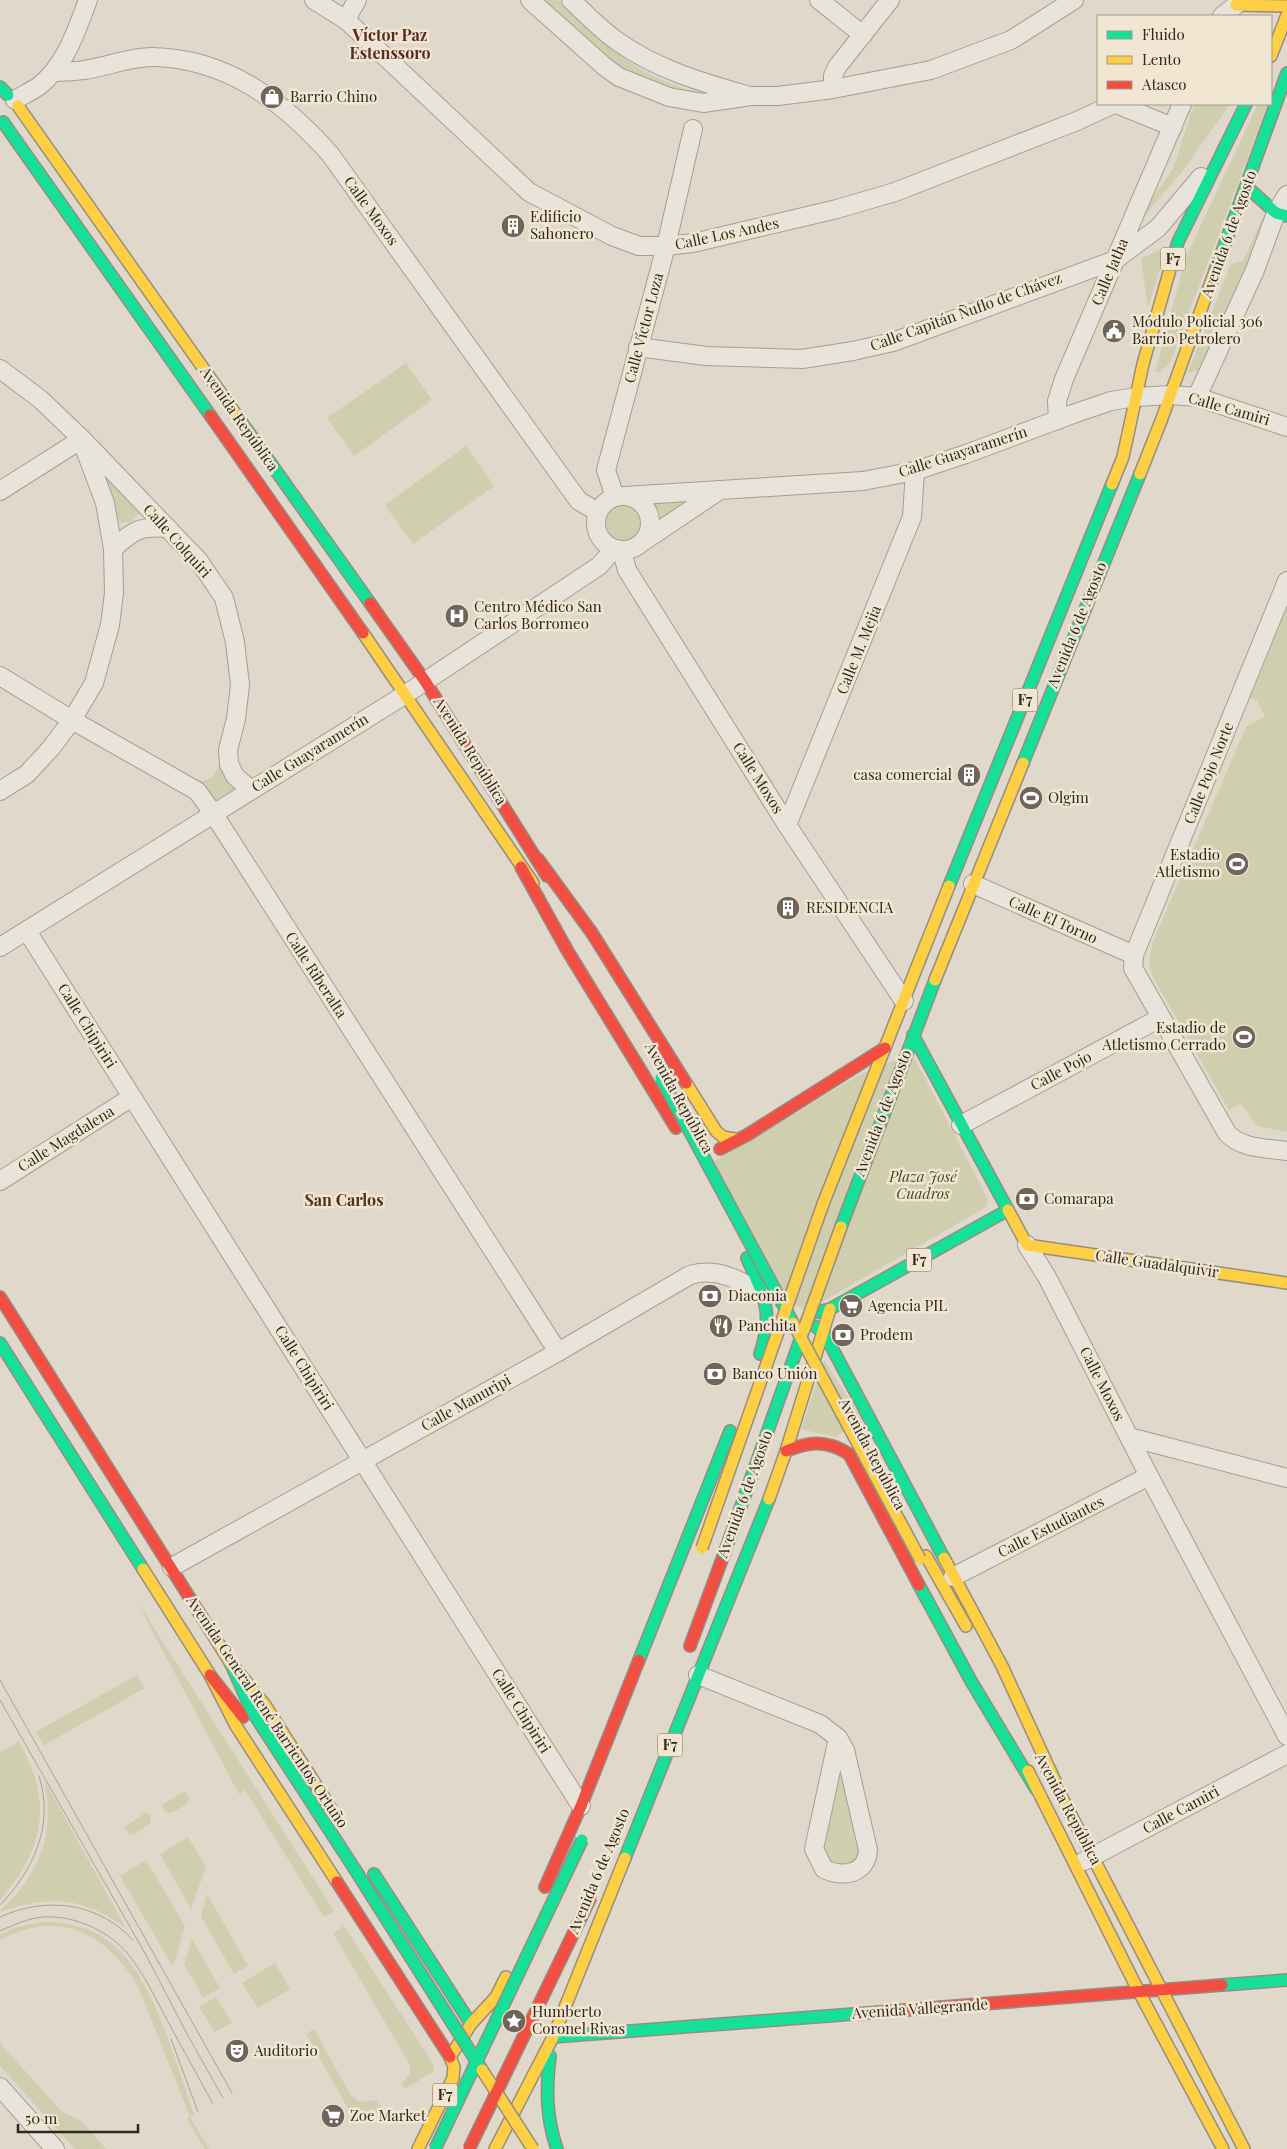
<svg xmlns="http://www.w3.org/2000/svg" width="1287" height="2149" viewBox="0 0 1287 2149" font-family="'Playfair Display',serif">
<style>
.green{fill:#cfceae}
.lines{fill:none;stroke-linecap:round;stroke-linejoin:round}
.street-casing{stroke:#a59e94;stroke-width:20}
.fast-casing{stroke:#958d84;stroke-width:14}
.slow-casing{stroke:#958d84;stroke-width:14}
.jam-casing{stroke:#958d84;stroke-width:14}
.street{stroke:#e8e4db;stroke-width:18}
.fast{stroke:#16e098;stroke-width:11}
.slow{stroke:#ffcf43;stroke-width:11}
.jam{stroke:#f24e42;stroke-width:11}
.tram{stroke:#a7a39c;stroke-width:1}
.fast-bridge-casing{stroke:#958d84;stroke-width:14;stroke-linecap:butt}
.slow-bridge-casing{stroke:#958d84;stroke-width:14;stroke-linecap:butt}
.jam-bridge-casing{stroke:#958d84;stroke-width:14;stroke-linecap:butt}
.fast-bridge{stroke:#16e098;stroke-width:11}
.slow-bridge{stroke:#ffcf43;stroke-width:11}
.jam-bridge{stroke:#f24e42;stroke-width:11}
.labels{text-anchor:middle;stroke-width:5;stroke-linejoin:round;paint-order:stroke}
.shield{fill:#f0e6d1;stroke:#6b6054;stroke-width:1}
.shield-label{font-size:14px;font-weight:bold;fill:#32271e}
.poi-label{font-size:15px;fill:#32271e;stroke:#f0e6d1;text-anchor:start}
.street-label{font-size:15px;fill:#32271e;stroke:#f0e6d1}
.park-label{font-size:15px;font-style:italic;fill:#434c27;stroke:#f0e6d1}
.neighbourhood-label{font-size:16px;font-weight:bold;fill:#592c22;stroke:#f0e6d1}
</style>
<rect width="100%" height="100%" fill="#e0d8ca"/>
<g class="green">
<path d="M540,0h18c41,38 70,70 125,88 13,4 29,4 42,6l-40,1 -68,-24z"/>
<path d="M1194,104h36l-49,69 -37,43 2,-9 27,-38z"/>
<path d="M1258,104h10l-98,259 -10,9h-5l31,-115z"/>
<path d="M1264,215l4,1 -65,148 -5,6 -11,4 44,-110 12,-3z"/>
<path d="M1167,246l-19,61 -7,-48z"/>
<path d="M406,363l26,37 -78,56 -27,-38z"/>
<path d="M466,446l28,40 -81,58 -28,-39z"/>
<path d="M104,471l34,36 1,7 -9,8 -9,1 -4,-4 -16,-46z"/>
<path d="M695,497l-36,24 -6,-20z"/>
<circle cx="623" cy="523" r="21"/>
<path d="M1287,608v524l-30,-6 -17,-23 -11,7 -74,-129 -6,-15 3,-22 94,-217 19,-11 -8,-15 -7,-3z"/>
<path d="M219,765l12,17 10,9 -24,14 -22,-23c14,0 19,-5 24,-17z"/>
<path d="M912,1053l76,146 -2,8 -178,103 -32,-12 -73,-130 160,-95z"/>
<path d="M824,1360l39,61 -28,16 -34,-8z"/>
<path d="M136,1600l198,311 -10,6 -79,-127 -6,4z"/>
<path d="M137,1675l8,13 -101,57 -8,-13z"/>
<path d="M19,1741c34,63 26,106 -19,159v-147z"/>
<path d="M840,1756l21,94 -5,12 -14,5 -14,-5 -5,-13z"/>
<path d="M44,1780l82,148c-43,-31 -76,-33 -126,-16 4,-6 11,-11 16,-17 29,-35 38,-71 28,-115z"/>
<path d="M185,1791l4,7 -2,6 -16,9 -6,-2 -3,-6z"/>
<path d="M147,1812l4,7 -2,5 -15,11 -6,-2 -4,-6z"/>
<path d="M188,1837l18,30 -15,42 -31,-55z"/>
<path d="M146,1860l39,66 -12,41 -53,-91z"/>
<path d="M207,1894l41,72 -14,8 -33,-58z"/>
<path d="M44,1922c26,1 51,6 71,24 41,38 60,117 79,168l-4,3 19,32h-4l-18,-31 3,-2 -52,-130c-31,-53 -80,-78 -138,-46v-5l17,-8z"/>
<path d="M344,1926l88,136 2,9 -29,18 -3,-5 8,-11v-8l-77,-132z"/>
<path d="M192,1939l28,49 -17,9 -19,-33z"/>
<path d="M275,1963l15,26 -32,19 -16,-25z"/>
<path d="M216,1997l16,26 -17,9 -16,-25z"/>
<path d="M314,2029l37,67 9,6 17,-2 6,9 -6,4 -3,-5 -20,11 -48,-85z"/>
<path d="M0,2043l61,68 20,10 25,28h-31l-75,-83z"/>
</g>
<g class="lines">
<g class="street-casing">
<g id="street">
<path d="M314,0l32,20 183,172 83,44 27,10h27l27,-3 144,-34 58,-17 182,-71 37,-17"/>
<path d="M530,0l75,67 14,10 50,20 34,6 48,-7h27l55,-7 98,-19 80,-30 63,-40"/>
<path d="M571,0c15,14 30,30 46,41 39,28 84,41 129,54"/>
<path d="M819,0l44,35"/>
<path d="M1222,16l14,-11"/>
<path d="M346,20l11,-20"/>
<path d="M54,72c10,-1 20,0 30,-2 23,-3 44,-13 68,-13 74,1 131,44 178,97l243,339 6,8 19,11"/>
<path d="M833,89v-13l4,-9 53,-67"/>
<path d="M15,100c8,-5 17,-9 24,-14 27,-21 37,-55 49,-86"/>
<path d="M1116,104l57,23"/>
<path d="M638,347l68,9 96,3 51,-8 40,-9 222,-82 43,-32 43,-51"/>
<path d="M0,369l40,30 42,40 117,122 25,37 11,44 5,43 -4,34 -8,31 1,14 6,12 16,14"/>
<path d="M1197,397l58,-127 21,-57 11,-18"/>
<path d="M1058,420l-1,-19 7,-22 118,-275"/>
<path d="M0,491l82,-52"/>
<circle cx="623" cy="523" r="27"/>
<path d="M625,496l238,-15 52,-10 51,-17 107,-40 38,-13 25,-4 35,-2 26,2 90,30"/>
<path d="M615,497l-9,-27 60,-224 27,-117"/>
<path d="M644,541l76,-51"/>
<path d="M113,549c20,-19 27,-23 55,-21"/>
<path d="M622,551l5,19 160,255 117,176"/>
<path d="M1287,581l-153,374 -1,13 94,165c14,16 40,15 60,18"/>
<path d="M0,676l72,44 125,71 16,22 345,539"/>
<path d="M0,791l27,-17 24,-26 21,-28 22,-37 16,-58 4,-32 -1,-44 -8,-46 -21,-56"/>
<path d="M787,825l125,-308 3,-46"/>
<path d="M973,884l161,71"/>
<path d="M27,931l554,875"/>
<path d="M0,947l406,-253 193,-128 15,-17"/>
<path d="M961,1125l199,-107"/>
<path d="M0,1181l132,-84"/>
<path d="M1027,1245l20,32 102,199 138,260"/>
<path d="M1129,1437l158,41"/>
<path d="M172,1567l386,-215 132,-77c27,-8 50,5 73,19"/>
<path d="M953,1577l196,-101"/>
<path d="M698,1675l122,49 18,14"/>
<path d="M838,1738l7,12 23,100c-1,24 -25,28 -44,19l-10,-20z"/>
<path d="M1084,1861l203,-107"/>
<path d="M0,2087l55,62"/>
</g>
</g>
<g class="fast-casing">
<g id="fast">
<path d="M0,87l8,8"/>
<path d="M3,122l207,293"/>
<path d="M1247,187l29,26 11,3"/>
<path d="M1174,255l4,-13 68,-138"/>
<path d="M1215,271l72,-198"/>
<path d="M242,423l128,180"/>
<path d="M1023,763l117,-289"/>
<path d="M949,886l163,-402"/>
<path d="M841,1227l94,-247"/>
<path d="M747,1258c17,39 27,53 13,96"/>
<path d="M813,1313l17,-4 178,-99 -95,-175"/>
<path d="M816,1327l8,6 120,225"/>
<path d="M0,1343l143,226"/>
<path d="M919,1585l52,96 65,108"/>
<path d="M639,1660l91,-229"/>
<path d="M230,1662l22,49 102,157"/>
<path d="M625,1858l144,-359"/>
<path d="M374,1874l97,150"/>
<path d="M1222,1985l65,-5"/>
<path d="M553,2037l327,-25"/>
<path d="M550,2056c-4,32 -4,62 7,93"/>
</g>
</g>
<g class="slow-casing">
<g id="slow">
<path d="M1239,0l-3,5 51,1"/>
<path d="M1271,56l16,-41"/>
<path d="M18,106l224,317"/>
<path d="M1140,474l21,-53 54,-150"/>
<path d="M1112,484l11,-27 20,-93 31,-109"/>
<path d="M363,633l170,250"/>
<path d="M935,980l88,-217"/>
<path d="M686,1083l30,48 7,6 12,2"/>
<path d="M823,1204l126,-318"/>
<path d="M1008,1210l19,35 260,38"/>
<path d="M769,1499l17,-48 44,-142"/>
<path d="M926,1556l40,70"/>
<path d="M944,1558l58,108 53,115"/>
<path d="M143,1569l67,106 26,51 101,156"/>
<path d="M210,1630l20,32 35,43 65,102"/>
<path d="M1044,1763l200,386"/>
<path d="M1028,1771l111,221 84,157"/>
<path d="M418,2149l35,-71 1,-11 -4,-10 21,-33 25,-27 10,-20"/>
<path d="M495,2149l58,-112 72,-179"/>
</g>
</g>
<g class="jam-casing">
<g id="jam">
<path d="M210,415l153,218"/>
<path d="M370,603l55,78 122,195"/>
<path d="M538,859l54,74 94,150"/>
<path d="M521,867l46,83 109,178"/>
<path d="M720,1149l27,-14 138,-87"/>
<path d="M0,1297l210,333"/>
<path d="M786,1451c24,-10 41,-11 63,3l70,131"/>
<path d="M690,1646l34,-92"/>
<path d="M210,1675l33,42"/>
<path d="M337,1882l113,175"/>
<path d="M545,1887l36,-81 58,-146"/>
<path d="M880,2012l342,-27"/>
</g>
</g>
<use href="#street" class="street"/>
<use href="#fast" class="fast"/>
<use href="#slow" class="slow"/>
<use href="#jam" class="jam"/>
<g class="tram">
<path d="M0,1680l232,413"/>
<path d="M0,1700l146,255 40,77 37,66"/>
<path d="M0,1905c33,-34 55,-80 39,-129"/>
<path d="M0,1917c46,-21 98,-15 133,23"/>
<path d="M0,1931c14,-6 28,-13 44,-14 30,-2 65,14 84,37 16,20 27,43 39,66 15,28 31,56 46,84"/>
<path d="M171,2039l27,73"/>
</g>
<g class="fast-bridge-casing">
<g id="fast-bridge">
<path d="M661,1078l132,245"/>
<path d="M724,1554l79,-222"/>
<path d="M354,1868l128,202"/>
<path d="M435,2149l147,-309"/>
</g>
</g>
<g class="slow-bridge-casing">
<g id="slow-bridge">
<path d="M793,1323l127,236"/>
<path d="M803,1332l38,-105"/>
<path d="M702,1548l121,-344"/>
<path d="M482,2070l51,79"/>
</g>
</g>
<g class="jam-bridge-casing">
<path id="jam-bridge" d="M469,2149l122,-252"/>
</g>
<use href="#fast-bridge" class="fast-bridge"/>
<use href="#slow-bridge" class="slow-bridge"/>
<use href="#jam-bridge" class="jam-bridge"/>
</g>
<defs>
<g id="shop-disc" transform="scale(1.25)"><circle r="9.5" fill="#6f655a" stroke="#f0e6d1"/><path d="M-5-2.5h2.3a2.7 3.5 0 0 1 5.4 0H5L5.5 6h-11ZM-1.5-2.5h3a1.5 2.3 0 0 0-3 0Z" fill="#fff"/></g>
<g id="building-disc" transform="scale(1.25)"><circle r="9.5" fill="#6f655a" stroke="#f0e6d1"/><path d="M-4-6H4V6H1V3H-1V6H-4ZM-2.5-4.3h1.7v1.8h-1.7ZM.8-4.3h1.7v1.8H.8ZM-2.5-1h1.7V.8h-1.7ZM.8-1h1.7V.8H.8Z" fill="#fff"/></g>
<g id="civic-disc" transform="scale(1.25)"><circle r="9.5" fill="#6f655a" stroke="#f0e6d1"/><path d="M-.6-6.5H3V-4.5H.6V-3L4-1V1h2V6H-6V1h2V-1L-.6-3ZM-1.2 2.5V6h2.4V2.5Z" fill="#fff"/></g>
<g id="hospital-disc" transform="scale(1.25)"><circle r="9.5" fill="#6f655a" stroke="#f0e6d1"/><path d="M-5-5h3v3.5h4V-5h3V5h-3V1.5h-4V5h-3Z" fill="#fff"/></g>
<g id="stadium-disc" transform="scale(1.25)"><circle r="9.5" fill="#6f655a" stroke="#f0e6d1"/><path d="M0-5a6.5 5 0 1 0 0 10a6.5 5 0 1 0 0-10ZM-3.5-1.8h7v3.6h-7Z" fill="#fff"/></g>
<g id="bank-disc" transform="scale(1.25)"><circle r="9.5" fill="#6f655a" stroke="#f0e6d1"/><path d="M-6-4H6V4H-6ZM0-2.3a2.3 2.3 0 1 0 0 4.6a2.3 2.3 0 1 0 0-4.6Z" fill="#fff"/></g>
<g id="supermarket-disc" transform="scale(1.25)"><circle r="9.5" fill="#6f655a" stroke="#f0e6d1"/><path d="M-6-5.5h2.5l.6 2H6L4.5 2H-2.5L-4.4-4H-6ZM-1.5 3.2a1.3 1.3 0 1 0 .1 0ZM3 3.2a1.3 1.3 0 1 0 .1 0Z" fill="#fff"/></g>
<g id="restaurant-disc" transform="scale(1.25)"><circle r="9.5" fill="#6f655a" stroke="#f0e6d1"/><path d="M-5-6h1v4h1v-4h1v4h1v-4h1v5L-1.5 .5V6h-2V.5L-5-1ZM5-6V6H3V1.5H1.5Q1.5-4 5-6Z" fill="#fff"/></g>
<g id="sight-disc" transform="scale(1.25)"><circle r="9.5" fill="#6f655a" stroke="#f0e6d1"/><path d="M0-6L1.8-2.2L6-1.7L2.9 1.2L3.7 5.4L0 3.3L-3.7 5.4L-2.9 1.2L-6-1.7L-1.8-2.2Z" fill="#fff"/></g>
<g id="theatre-disc" transform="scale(1.25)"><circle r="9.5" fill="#6f655a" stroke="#f0e6d1"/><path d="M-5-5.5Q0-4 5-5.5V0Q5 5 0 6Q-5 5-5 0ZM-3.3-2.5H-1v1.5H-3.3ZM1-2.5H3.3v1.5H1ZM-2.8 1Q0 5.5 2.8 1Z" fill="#fff"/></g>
</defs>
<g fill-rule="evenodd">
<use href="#shop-disc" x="272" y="97"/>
<use href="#building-disc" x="513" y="226"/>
<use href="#civic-disc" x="1114" y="331"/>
<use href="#hospital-disc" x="457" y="616"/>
<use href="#building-disc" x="969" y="775"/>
<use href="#stadium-disc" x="1031" y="798"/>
<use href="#stadium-disc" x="1237" y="864"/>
<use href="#building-disc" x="788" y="908"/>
<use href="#stadium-disc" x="1244" y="1037"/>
<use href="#bank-disc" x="1027" y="1199"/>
<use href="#bank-disc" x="710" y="1296"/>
<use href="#supermarket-disc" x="851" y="1306"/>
<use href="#restaurant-disc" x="721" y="1326"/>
<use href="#bank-disc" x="843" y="1335"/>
<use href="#bank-disc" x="715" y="1374"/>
<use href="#sight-disc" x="514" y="2021"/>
<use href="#theatre-disc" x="237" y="2051"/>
<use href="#supermarket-disc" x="333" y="2116"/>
</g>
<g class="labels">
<g class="shield">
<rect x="1160.5" y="247.5" width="25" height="23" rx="4"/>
<rect x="1012.5" y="688.5" width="25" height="23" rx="4"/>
<rect x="906.5" y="1248.5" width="25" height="23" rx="4"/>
<rect x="657.5" y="1733.5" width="25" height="23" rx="4"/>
<rect x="432.5" y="2083.5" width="25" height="23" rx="4"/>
</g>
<g class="shield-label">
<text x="1173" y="264">F7</text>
<text x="1025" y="705">F7</text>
<text x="919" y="1265">F7</text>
<text x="670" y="1750">F7</text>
<text x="445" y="2100">F7</text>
</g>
<g class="poi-label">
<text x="290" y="102">Barrio Chino</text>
<text x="530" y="222">Edificio<tspan x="530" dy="17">Sahonero</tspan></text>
<text x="1132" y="327">Módulo Policial 306<tspan x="1132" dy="17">Barrio Petrolero</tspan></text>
<text x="474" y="612">Centro Médico San<tspan x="474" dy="17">Carlos Borromeo</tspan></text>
<text x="952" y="780" text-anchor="end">casa comercial</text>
<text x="1048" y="803">Olgim</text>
<text x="1220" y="860" text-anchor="end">Estadio<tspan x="1220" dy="17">Atletismo</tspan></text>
<text x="806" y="913">RESIDENCIA</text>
<text x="1226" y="1033" text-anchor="end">Estadio de<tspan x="1226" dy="17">Atletismo Cerrado</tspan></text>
<text x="1044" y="1204">Comarapa</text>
<text x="728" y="1301">Diaconia</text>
<text x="868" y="1311">Agencia PIL</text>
<text x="738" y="1331">Panchita</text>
<text x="860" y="1340">Prodem</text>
<text x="732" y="1379">Banco Unión</text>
<text x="532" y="2017">Humberto<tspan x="532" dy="17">Coronel Rivas</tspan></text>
<text x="254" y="2056">Auditorio</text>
<text x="350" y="2121">Zoe Market</text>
</g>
<g class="street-label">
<text transform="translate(371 211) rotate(54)" y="5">Calle Moxos</text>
<text transform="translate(727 234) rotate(-12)" y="5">Calle Los Andes</text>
<text transform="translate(1229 234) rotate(-70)" y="5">Avenida 6 de Agosto</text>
<text transform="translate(1110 272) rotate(-67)" y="5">Calle Jatha</text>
<text transform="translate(966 312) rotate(-20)" y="5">Calle Capitán Ñuflo de Chávez</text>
<text transform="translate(644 328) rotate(-75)" y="5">Calle Víctor Loza</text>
<text transform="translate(1229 409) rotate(16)" y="5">Calle Camiri</text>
<text transform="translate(239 419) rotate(55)" y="5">Avenida República</text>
<text transform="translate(963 452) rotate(-18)" y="5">Calle Guayaramerín</text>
<text transform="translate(177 541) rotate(48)" y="5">Calle Colquiri</text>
<text transform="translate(1077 625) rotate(-68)" y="5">Avenida 6 de Agosto</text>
<text transform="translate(859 650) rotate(-68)" y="5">Calle M. Mejia</text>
<text transform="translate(470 751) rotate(58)" y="5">Avenida República</text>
<text transform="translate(310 753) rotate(-32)" y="5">Calle Guayaramerín</text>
<text transform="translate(1209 773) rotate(-68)" y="5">Calle Pojo Norte</text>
<text transform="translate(758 778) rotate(58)" y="5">Calle Moxos</text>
<text transform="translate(1053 920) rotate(24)" y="5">Calle El Torno</text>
<text transform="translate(316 975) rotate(57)" y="5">Calle Riberalta</text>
<text transform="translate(87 1026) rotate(58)" y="5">Calle Chipiriri</text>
<text transform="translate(1061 1071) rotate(-28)" y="5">Calle Pojo</text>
<text transform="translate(679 1098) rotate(61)" y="5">Avenida República</text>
<text transform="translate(883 1113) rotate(-69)" y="5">Avenida 6 de Agosto</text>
<text transform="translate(66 1139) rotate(-32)" y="5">Calle Magdalena</text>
<text transform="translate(1157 1264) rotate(8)" y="5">Calle Guadalquivir</text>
<text transform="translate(304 1368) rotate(58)" y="5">Calle Chipiriri</text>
<text transform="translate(1102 1384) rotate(63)" y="5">Calle Moxos</text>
<text transform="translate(466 1403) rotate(-29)" y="5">Calle Manuripi</text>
<text transform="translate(872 1454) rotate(62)" y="5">Avenida República</text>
<text transform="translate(745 1494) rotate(-70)" y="5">Avenida 6 de Agosto</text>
<text transform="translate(1051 1527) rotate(-27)" y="5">Calle Estudiantes</text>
<text transform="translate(521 1711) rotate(58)" y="5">Calle Chipiriri</text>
<text transform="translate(267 1712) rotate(56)" y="5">Avenida General René Barrientos Ortuño</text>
<text transform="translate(1068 1809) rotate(62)" y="5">Avenida República</text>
<text transform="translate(1181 1810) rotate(-28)" y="5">Calle Camiri</text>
<text transform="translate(599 1871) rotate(-67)" y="5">Avenida 6 de Agosto</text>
<text transform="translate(920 2009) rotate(-4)" y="5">Avenida Vallegrande</text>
</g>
<g class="park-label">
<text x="923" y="1182">Plaza José<tspan x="923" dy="17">Cuadros</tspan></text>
</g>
<g class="neighbourhood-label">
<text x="390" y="41">Víctor Paz<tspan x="390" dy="18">Estenssoro</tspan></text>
<text x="344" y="1206">San Carlos</text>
</g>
</g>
<rect x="1097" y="15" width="175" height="90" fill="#f0e6d1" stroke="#a49a89"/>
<rect x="1107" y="31" width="25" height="8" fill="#16e098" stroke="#a49a89"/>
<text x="1142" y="40" font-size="15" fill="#32271e">Fluido</text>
<rect x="1107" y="56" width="25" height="8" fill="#ffcf43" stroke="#a49a89"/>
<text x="1142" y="65" font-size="15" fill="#32271e">Lento</text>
<rect x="1107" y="81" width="25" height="8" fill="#f24e42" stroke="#a49a89"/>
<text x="1142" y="90" font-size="15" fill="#32271e">Atasco</text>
<path d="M18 2124v8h120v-8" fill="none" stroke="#32271e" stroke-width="2.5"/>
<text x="25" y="2124" font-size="15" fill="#32271e" stroke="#f0e6d1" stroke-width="4" paint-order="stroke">50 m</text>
</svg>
